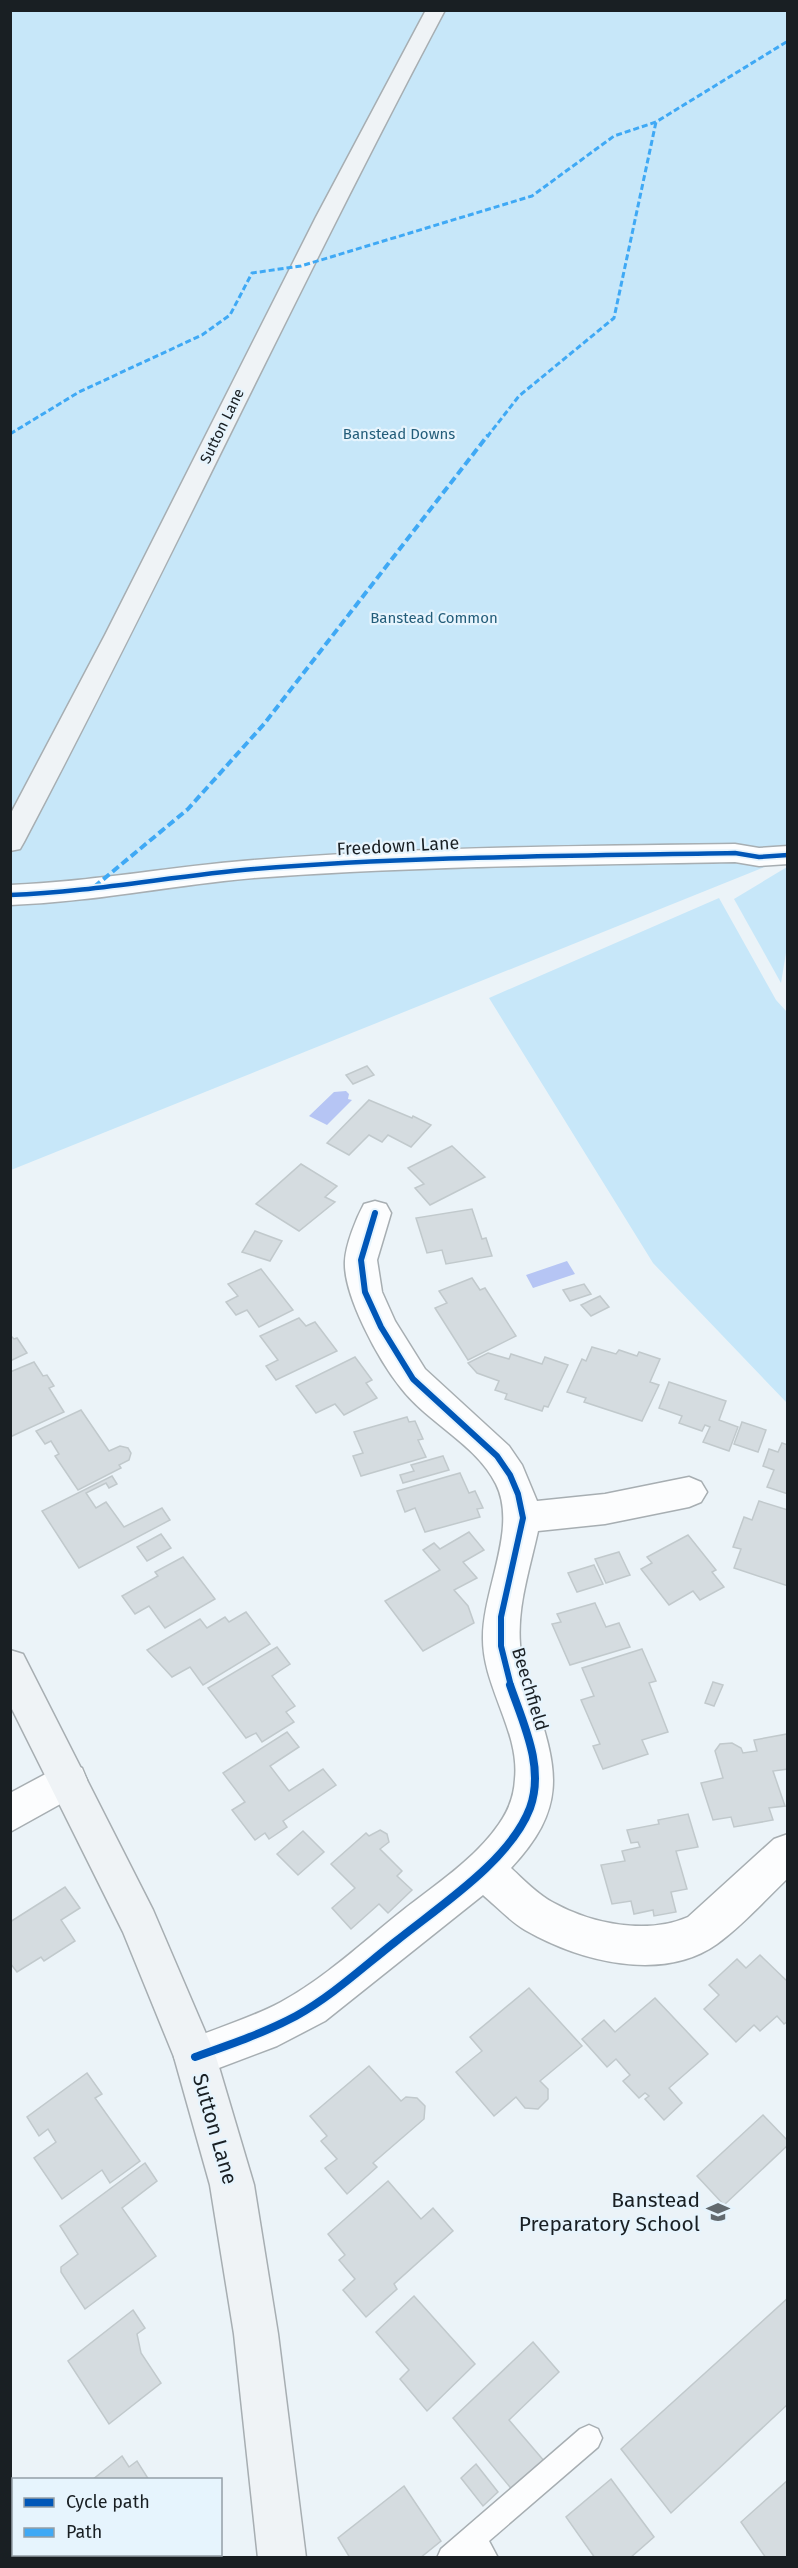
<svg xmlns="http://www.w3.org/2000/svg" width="798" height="2568" viewBox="0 0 798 2568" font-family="'Fira Sans',sans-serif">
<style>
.green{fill:#c7e7f9}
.water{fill:#b6c5f4}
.building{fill:#d5dce0;stroke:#c1c9cc;stroke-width:1.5}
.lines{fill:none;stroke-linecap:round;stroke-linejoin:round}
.service-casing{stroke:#a7aeb2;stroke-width:3}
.minor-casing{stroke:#a7aeb2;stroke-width:3}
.secondary-casing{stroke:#a7aeb2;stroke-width:3}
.service{fill:#fcfdfe;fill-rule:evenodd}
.minor{fill:#fcfdfe;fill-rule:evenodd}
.secondary{fill:#eff3f6;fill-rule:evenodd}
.quiet-far1{stroke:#3fa9f5;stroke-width:3;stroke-dasharray:6 3;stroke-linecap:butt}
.quiet{stroke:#3fa9f5;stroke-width:4;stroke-dasharray:8 4;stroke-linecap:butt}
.cycleway-far2-casing{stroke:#e6f4fd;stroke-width:8}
.cycleway-far1-casing{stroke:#e6f4fd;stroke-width:10}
.cycleway-casing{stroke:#e6f4fd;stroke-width:11}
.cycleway-far2{stroke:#0057b8;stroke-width:4.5}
.cycleway-far1{stroke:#0057b8;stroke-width:6}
.cycleway{stroke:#0057b8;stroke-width:8}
.labels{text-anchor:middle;stroke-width:4.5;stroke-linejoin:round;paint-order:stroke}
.far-street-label{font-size:15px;fill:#191f23;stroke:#e6f4fd}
.far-park-label{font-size:15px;fill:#235d7a;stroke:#e6f4fd}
.street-label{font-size:18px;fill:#191f23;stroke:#e6f4fd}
.near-street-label{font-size:21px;fill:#191f23;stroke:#e6f4fd}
.near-poi-label{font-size:21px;fill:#191f23;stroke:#e6f4fd;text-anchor:end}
</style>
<rect width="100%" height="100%" fill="#ebf3f8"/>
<g class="green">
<path d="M10,11h778l-1,847 -776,312z"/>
<path d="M787,867v80l-6,36 -47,-84z"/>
<path d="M719,898l57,102 11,12v391l-134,-140 -164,-265z"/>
</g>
<g class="water">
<path d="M346,1091l3,3 -1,5 4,1 -25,25 -18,-9 25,-24z"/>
<path d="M567,1261l8,13 -42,14 -7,-13z"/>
</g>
<g class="building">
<path d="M367,1066l7,9 -21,9 -7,-9z"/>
<path d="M369,1100l43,18 1,-2 18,9 -20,22 -23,-12 -6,7 -13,-7 -20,20 -22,-12z"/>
<path d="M452,1146l33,31 -55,28 -15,-17 9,-4 -16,-16z"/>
<path d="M301,1164l36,22 -12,11 10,5 -36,29 -43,-27z"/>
<path d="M472,1209l10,30 4,-1 6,18 -46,8 -4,-14 -15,3 -11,-35z"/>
<path d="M255,1231l27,10 -12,20 -28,-9z"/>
<path d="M261,1269l32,41 -34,17 -12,-17 -11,5 -10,-13 12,-6 -10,-12z"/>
<path d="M472,1278l8,12 5,-2 31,48 -48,24 -33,-52 12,-5 -8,-12z"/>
<path d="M584,1284l7,10 -21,7 -7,-11z"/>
<path d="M600,1296l9,11 -18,9 -10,-11z"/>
<path d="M299,1318l7,8 9,-4 22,29 -61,29 -10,-14 12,-6 -18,-24z"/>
<path d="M10,1335l4,4 3,-1 10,15 -17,8z"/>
<path d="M592,1347l24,7 3,-4 18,6 2,-4 21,7 -10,23 9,3 -17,36 -58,-19 2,-4 -19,-6 15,-33 4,2z"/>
<path d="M488,1353l21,6 2,-5 31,10 3,-7 23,8 -20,42 -4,-1 -2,5 -37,-12 2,-5 -12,-4 4,-9 -22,-8 -9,-10z"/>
<path d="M355,1357l17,23 -6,3 11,15 -33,17 -9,-11 -19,9 -20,-27z"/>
<path d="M34,1362l9,14 4,-1 7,11 -5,2 15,24 -54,25v-65z"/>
<path d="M669,1382l57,19 -7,19 19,7 -9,24 -26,-9 7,-15 -5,-2 -3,6 -23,-8 3,-7 -23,-8z"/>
<path d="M81,1410l28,41 11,-5 8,2 3,5 -2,7 -10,5 2,3 -43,22 -23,-34 4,-2 -8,-13 -6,3 -9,-13z"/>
<path d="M407,1417l2,5 6,-1 8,18 -5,1 8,17 -65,19 -8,-20 10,-3 -9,-21z"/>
<path d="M742,1422l24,8 -8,22 -24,-8z"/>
<path d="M782,1443l6,2v49l-21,-7 7,-17 -11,-4 6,-17 9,3z"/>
<path d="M443,1456l6,14 -46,13 -3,-8 14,-4 -3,-6z"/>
<path d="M460,1473l9,20 6,-2 8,17 -6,1 3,8 -55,15 -10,-24 -10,4 -8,-21z"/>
<path d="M112,1476l5,8 -8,4 -3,-5 -20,10 10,15 10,-6 18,25 38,-19 8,12 -91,48 -37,-57z"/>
<path d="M759,1501l29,9v76l-54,-18 7,-19 -8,-2 11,-30 8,3z"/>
<path d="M469,1532l15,18 -21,12 14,16 -23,12 14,16 6,17 -51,28 -38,-50 55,-31 -17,-20 11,-7 6,6z"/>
<path d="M161,1534l10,14 -24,13 -10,-14z"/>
<path d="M688,1535l28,35 -4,2 12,15 -24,13 -7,-9 -24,14 -28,-36 11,-6 -5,-6z"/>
<path d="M619,1552l11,23 -24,8 -11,-24z"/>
<path d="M183,1557l32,42 -50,29 -16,-22 -14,8 -13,-18 36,-20 -3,-4z"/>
<path d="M594,1565l9,19 -26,8 -9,-19z"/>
<path d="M595,1603l11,24 13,-4 11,24 -60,18 -18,-41 9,-2 -4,-8z"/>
<path d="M246,1612l24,32 -67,41 -13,-18 -18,10 -25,-27 53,-31 7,9 18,-11 4,5z"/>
<path d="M277,1647l13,17 -18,12 23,30 -9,6 8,10 -32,20 -6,-9 -10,5 -38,-50z"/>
<path d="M642,1649l14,32 -7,2 19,49 -26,8 6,14 -45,15 -10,-23 7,-2 -19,-44 13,-4 -12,-28z"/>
<path d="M713,1682l10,3 -9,21 -9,-3z"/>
<path d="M287,1732l12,15 -29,19 19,25 34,-22 13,16 -53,36 4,6 -18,12 -4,-6 -10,7 -23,-30 13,-8 -22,-29z"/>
<path d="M787,1734l1,35 -15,2 12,35 -16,2 4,12 -39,7 -3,-10 -18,3 -12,-37 22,-5 -8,-27 5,-7 12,-1 9,5 2,5 14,-2 -3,-11z"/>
<path d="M688,1814l10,33 -22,4 11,38 -16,3 5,20 -22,4 -1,-6 -19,4 -3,-13 -19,3 -11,-39 24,-4 -3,-10 18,-4 -2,-5 -7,1 -4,-13 32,-6 -1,-4z"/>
<path d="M380,1830l7,4 2,8 -9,7 22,22 -5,5 15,14 -24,23 -9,-9 -28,25 -19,-21 23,-20 -24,-24 35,-31 3,3z"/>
<path d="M303,1831l21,21 -26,23 -21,-21z"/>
<path d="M65,1887l15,21 -19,12 14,21 -31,20 -3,-4 -24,15 -7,-9v-41z"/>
<path d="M760,1955l28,27v39l-4,3 -7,-8 -17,15 -6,-6 -18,17 -32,-33 15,-14 -10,-10 28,-26 9,9z"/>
<path d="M529,1988l53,58 -42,35 8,8v10l-10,10 -13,-1 -9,-11 -22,19 -38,-44 26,-21 -12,-14z"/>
<path d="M655,1998l53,56 -39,34 13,15 -18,17 -19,-21 4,-3 -4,-3 -6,5 -16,-17 7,-6 -14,-16 -9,8 -25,-28 22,-19 11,12z"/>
<path d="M369,2066l32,35 5,-4 11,1 8,8 -1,13 -51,44 4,4 -30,27 -22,-26 12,-9 -16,-18 6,-5 -17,-20z"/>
<path d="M87,2073l15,21 -7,4 45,63 -30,22 -8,-13 -40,29 -28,-41 22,-16 -8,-13 -9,7 -12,-19z"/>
<path d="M763,2115l25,26v4l-64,60 -27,-29z"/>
<path d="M145,2163l12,18 -35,27 34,48 -71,53 -24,-37v-5l17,-13 -18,-28z"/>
<path d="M388,2181l33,38 12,-11 20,23 -59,53 3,5 -31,28 -23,-27 12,-11 -16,-19 6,-5 -17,-21z"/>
<path d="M414,2296l61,68 -48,47 -27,-32 9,-9 -33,-38z"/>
<path d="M788,2298v106l-117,109 -50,-64z"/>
<path d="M133,2310l12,18 -8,6 4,19 20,30 -52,41 -41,-63z"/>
<path d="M533,2342l26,30 -50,48 36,42 -31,30 -61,-74z"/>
<path d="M122,2456l7,11 8,-6 12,19h-57z"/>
<path d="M476,2464l22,28 -15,14 -22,-28z"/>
<path d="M611,2479l43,58 -24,21h-35l-29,-41z"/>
<path d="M788,2480v78h-22l-25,-36z"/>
<path d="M404,2486l37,55 -21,17h-70l-12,-20z"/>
<path d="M122,2554h74l2,4h-75z"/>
</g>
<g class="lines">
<g class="service-casing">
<path id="service" d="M589,2425l9,4 4,9 -4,9 -109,94 9,17h-61l4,-9 139,-120z"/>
</g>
<g class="minor-casing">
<g id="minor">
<path d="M735,844l24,4 29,-2v18l-29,2 -24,-4c-160,3 -321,4 -481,16 -81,7 -162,24 -244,27v-20c82,-3 163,-19 244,-25 160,-13 321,-14 481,-16z"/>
<path d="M375,1201l11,3 5,9 -14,47 5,32 13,29 30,48 84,77 13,19 15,36 68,-7 84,-17 12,5 6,10 -6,10 -12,5 -84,17 -67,7c-8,37 -21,75 -18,113 1,18 8,39 15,57 24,71 31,108 -24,167 13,12 27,27 43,35 38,21 93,32 134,14l86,-78 14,-5v44c-23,22 -46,48 -71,66 -55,39 -138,17 -192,-14 -15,-9 -29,-24 -42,-35l-158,126 -48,25 -82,31 -15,-6 -6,-14 6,-14c34,-14 69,-24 101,-41 44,-24 82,-60 121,-91 33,-26 73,-52 97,-87 10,-14 15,-28 16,-45 5,-48 -33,-93 -32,-142 0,-48 35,-109 13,-153 -20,-40 -68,-61 -95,-96 -22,-27 -58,-93 -56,-127 1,-17 11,-42 19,-57z"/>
<path d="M68,1762l14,6 5,12 -5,12 -72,40v-39z"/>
</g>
</g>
<g class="secondary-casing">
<g id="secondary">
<path d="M426,10h19c-146,275 -276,557 -421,832l-4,7 -10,2v-36l95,-180 211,-418z"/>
<path d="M10,1650l13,4 130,256 63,147 38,128 24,149 28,224h-48l-24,-224 -24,-149 -36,-128 -51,-125 -113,-227z"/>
</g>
</g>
<use href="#service" class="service"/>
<use href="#minor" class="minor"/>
<use href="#secondary" class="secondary"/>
<g class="quiet-far1">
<path d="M10,434l69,-42 123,-57 28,-20 22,-42 49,-7 231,-70 82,-60 42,-14 132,-81"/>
<path d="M487,437l32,-41 95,-78 42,-196"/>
</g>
<path class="quiet" d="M94,887l94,-78 76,-85 224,-289"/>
<g class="cycleway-far2-casing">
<path id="cycleway-far2" d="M10,895c82,-3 162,-19 244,-26 160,-13 321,-13 481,-16l24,4 29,-2"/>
</g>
<g class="cycleway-far1-casing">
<path id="cycleway-far1" d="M375,1213l-14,47 4,32 16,35 32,52 84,77 13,19 8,19 5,24 -22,99v29l10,40"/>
</g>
<g class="cycleway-casing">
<path id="cycleway" d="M195,2057c34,-12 69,-24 101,-41 36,-20 67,-49 99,-74 43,-35 115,-81 135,-134 15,-41 -7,-85 -20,-123"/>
</g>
<use href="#cycleway-far2" class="cycleway-far2"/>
<use href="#cycleway-far1" class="cycleway-far1"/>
<use href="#cycleway" class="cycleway"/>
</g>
<defs>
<g id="school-bare" transform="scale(1.8)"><path d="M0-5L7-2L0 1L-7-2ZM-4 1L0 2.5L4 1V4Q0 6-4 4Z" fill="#62696e" stroke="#e6f4fd" stroke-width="2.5" paint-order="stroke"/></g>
</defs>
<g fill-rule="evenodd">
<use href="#school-bare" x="718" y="2212"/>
</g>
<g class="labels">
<g class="far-street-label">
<text transform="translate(222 426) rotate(-64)" y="5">Sutton Lane</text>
</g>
<g class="far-park-label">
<text x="399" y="439">Banstead Downs</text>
<text x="434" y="623">Banstead Common</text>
</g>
<g class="street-label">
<text transform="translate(398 846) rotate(-3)" y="6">Freedown Lane</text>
<text transform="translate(530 1689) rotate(73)" y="6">Beechfield</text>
</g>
<g class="near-street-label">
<text transform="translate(215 2129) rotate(74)" y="7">Sutton Lane</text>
</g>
<g class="near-poi-label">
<text x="700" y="2207">Banstead<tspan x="700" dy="24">Preparatory School</tspan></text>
</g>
</g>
<rect width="798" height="2568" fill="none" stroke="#191f23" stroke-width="24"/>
<rect x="12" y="2478" width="210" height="78" fill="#e6f4fd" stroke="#949fa6" stroke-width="1.5"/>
<rect x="24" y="2498" width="30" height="9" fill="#0057b8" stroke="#949fa6" stroke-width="1.5"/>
<text x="66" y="2508" font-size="18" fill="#191f23">Cycle path</text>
<rect x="24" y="2528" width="30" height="9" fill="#3fa9f5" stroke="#949fa6" stroke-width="1.5"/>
<text x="66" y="2538" font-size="18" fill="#191f23">Path</text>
</svg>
